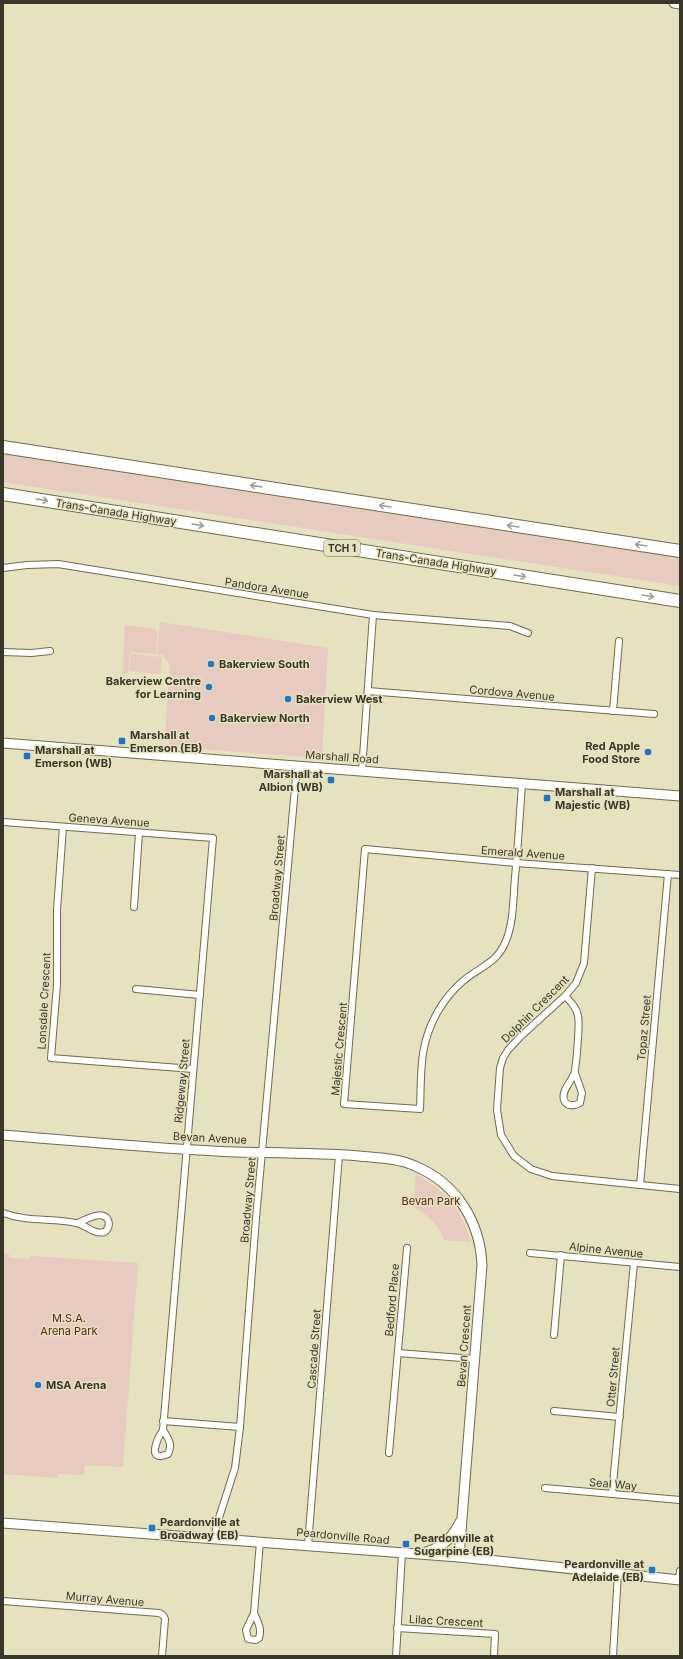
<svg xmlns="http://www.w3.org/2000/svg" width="683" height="1659" viewBox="0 0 683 1659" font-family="Inter,sans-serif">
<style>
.green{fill:#e7cac0}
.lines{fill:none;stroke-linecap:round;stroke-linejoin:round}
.street-casing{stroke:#706b4c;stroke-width:8}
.secondary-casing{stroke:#706b4c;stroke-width:11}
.highway-casing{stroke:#706b4c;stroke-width:14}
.street{stroke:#fff;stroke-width:6}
.secondary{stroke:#fff;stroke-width:9}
.highway{stroke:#fff;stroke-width:12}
.oneway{stroke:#9c9b94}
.poi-dot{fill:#1e77c4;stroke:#e6e1be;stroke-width:1.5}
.labels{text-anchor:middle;stroke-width:3;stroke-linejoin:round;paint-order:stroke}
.shield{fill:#e6e1be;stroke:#6d6a56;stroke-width:1}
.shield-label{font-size:10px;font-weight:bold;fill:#393729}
.street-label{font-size:11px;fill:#393729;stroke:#e6e1be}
.poi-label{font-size:11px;font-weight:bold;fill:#393729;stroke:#e6e1be;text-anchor:start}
.park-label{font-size:11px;fill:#562817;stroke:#e6e1be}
</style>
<rect width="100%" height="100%" fill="#e6e1be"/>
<g class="green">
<path d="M3,454l677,103v29l-677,-104z"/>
<path d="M160,622l168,26 -6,110 -150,-11 -7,-11 5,-70 -7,-11h-6z"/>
<path d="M125,625l30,4 3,6 -2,19 -26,-2 -2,21h-6z"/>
<path d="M131,654l31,3 -2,17 -31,-3z"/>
<path d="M416,1174c30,17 45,35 55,68l-27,-2c-6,-16 -16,-25 -31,-33z"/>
<path d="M3,1254h6v4l21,1 1,-3 107,7 -15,204 -38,-2 -1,10 -26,-1 -1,4 -54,-4z"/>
</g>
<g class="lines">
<g class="street-casing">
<g id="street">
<path d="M3,568l24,-3 31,-1 315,51 137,11 18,7"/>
<path d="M3,652l28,1 19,-2"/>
<path d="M368,691l286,23"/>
<path d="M613,711l6,-70"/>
<path d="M362,771l11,-156"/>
<path d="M522,783c-2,31 -4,63 -7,94 -2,22 -1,46 -10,66 -9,21 -26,24 -42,38 -20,17 -34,42 -39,67 -4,19 -3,41 -4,61l-76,-5 21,-255 151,14 164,12"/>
<path d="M3,822l210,16 -50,592c-6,9 -17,33 5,24 5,-10 0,-16 -5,-24"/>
<path d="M63,827l-6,83v75l-6,73 142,11"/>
<path d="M592,868l-8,95 -8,20 -11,13 -44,40 -13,14 -5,8 -3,10 -3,42 4,25 13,21 17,13 21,7 128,13"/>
<path d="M134,907l5,-74"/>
<path d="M136,989l64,6"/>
<path d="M565,996c6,6 12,12 13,20 2,7 -2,53 -4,58 -3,8 -13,17 -10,26 3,7 10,6 16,3l2,-10 -7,-20"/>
<path d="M640,1185l28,-311"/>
<path d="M3,1213c24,9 49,5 73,10 11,2 17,12 29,9 3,-3 5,-7 3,-12 -5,-11 -23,0 -30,3"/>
<path d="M530,1253l150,14"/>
<path d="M554,1335l7,-80"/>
<path d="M398,1353l77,6"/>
<path d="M554,1411l66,6"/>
<path d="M163,1421l77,6"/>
<path d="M389,1453l18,-205"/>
<path d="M545,1488l135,12"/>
<path d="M612,1494l22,-231"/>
<path d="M215,1538l1,-11 19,-59 5,-41 16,-209 41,-452"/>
<path d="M308,1545l31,-390"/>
<path d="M679,1580l1,-9"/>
<path d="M3,1601l156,12 4,2 2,4 -3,37"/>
<path d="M254,1613c4,9 8,16 5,25l-3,2 -8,-1 -2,-9 8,-17 6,-71"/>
<path d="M397,1628l98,6 -1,22"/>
<path d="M396,1656l6,-103"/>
<path d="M613,1656l5,-83"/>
</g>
</g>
<g class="secondary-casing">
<g id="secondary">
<path d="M674,3l6,1"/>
<path d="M3,743l677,53"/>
<path d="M3,1135c77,6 155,14 232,17 42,1 83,1 124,4 19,2 39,2 56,10 41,17 65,55 67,99l-23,292"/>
<path d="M3,1523l456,34 221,23"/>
<path d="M426,1552c17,-5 26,-14 34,-30"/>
</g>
</g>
<g class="highway-casing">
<g id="highway">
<path d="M3,447l677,104"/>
<path d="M3,494l677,107"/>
</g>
</g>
<use href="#street" class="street"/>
<use href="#secondary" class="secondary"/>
<use href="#highway" class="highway"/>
</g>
<defs><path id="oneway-shaft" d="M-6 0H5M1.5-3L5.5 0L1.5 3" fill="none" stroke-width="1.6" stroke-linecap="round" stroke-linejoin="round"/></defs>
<g class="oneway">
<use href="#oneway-shaft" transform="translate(256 486) rotate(-171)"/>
<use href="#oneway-shaft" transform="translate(42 500) rotate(9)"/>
<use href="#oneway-shaft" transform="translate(385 506) rotate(-171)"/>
<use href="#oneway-shaft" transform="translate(198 525) rotate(9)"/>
<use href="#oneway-shaft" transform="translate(513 526) rotate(-171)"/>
<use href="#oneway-shaft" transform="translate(641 545) rotate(-171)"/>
<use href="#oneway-shaft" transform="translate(520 576) rotate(9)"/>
<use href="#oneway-shaft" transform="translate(648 596) rotate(9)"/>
</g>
<g class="poi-dot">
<circle cx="211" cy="664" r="4"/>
<circle cx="209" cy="687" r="4"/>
<circle cx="288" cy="699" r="4"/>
<circle cx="212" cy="718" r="4"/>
<rect x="118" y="737" width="8" height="8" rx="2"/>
<circle cx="648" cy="752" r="4"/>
<rect x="23" y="752" width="8" height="8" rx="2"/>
<rect x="327" y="776" width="8" height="8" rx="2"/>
<rect x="543" y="794" width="8" height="8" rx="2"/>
<circle cx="38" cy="1385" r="4"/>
<rect x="148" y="1524" width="8" height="8" rx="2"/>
<rect x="402" y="1540" width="8" height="8" rx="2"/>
<rect x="648" y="1566" width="8" height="8" rx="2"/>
</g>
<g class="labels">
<rect class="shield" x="324" y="540" width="36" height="16" rx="3"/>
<g class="shield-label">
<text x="342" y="552">TCH 1</text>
</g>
<g class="street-label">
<text transform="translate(116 512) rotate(9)" y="4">Trans-Canada Highway</text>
<text transform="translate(436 562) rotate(9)" y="4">Trans-Canada Highway</text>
<text transform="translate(267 588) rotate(9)" y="4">Pandora Avenue</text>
<text transform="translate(512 693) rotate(5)" y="4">Cordova Avenue</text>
<text transform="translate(342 757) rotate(4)" y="4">Marshall Road</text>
<text transform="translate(109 820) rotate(4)" y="4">Geneva Avenue</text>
<text transform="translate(523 853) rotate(4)" y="4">Emerald Avenue</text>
<text transform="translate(277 878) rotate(-85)" y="4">Broadway Street</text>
<text transform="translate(44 1001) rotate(-87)" y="4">Lonsdale Crescent</text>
<text transform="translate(535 1009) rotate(-45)" y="4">Dolphin Crescent</text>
<text transform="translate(644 1028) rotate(-85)" y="4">Topaz Street</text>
<text transform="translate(339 1049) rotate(-85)" y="4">Majestic Crescent</text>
<text transform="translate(182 1081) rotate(-85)" y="4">Ridgeway Street</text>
<text transform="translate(210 1138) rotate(3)" y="4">Bevan Avenue</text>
<text transform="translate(248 1200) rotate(-85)" y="4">Broadway Street</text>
<text transform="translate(606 1250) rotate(6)" y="4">Alpine Avenue</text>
<text transform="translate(392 1300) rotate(-85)" y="4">Bedford Place</text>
<text transform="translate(464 1346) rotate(-86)" y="4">Bevan Crescent</text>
<text transform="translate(314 1349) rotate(-86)" y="4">Cascade Street</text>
<text transform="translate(613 1377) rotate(-85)" y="4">Otter Street</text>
<text transform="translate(613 1484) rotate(5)" y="4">Seal Way</text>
<text transform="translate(343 1536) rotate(5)" y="4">Peardonville Road</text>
<text transform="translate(105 1599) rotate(5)" y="4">Murray Avenue</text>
<text transform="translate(446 1621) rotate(3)" y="4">Lilac Crescent</text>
</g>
<g class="poi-label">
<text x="219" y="668">Bakerview South</text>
<text x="201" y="685" text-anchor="end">Bakerview Centre<tspan x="201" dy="13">for Learning</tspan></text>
<text x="296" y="703">Bakerview West</text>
<text x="220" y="722">Bakerview North</text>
<text x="130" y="739">Marshall at<tspan x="130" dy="13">Emerson (EB)</tspan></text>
<text x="640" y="750" text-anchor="end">Red Apple<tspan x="640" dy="13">Food Store</tspan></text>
<text x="35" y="754">Marshall at<tspan x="35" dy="13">Emerson (WB)</tspan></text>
<text x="323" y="778" text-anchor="end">Marshall at<tspan x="323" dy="13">Albion (WB)</tspan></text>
<text x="555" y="796">Marshall at<tspan x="555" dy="13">Majestic (WB)</tspan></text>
<text x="46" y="1389">MSA Arena</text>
<text x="160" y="1526">Peardonville at<tspan x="160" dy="13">Broadway (EB)</tspan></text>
<text x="414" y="1542">Peardonville at<tspan x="414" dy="13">Sugarpine (EB)</tspan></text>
<text x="644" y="1568" text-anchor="end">Peardonville at<tspan x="644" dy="13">Adelaide (EB)</tspan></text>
</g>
<g class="park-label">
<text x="431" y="1205">Bevan Park</text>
<text x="69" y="1322">M.S.A.<tspan x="69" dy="13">Arena Park</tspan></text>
</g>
</g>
<rect width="683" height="1659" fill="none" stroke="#393729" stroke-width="8"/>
</svg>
